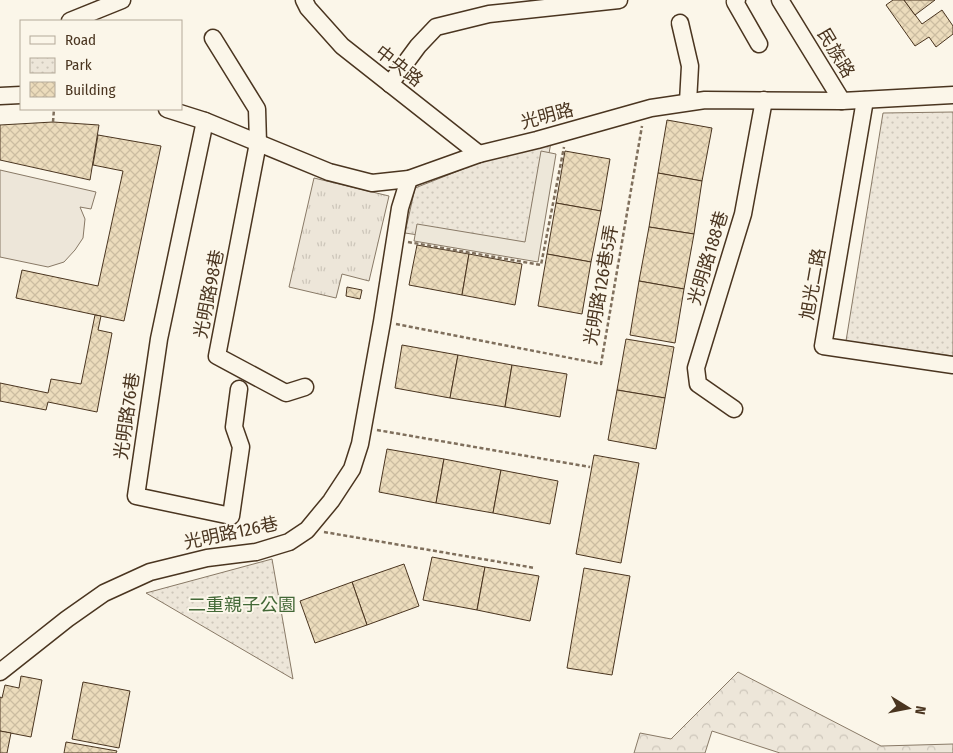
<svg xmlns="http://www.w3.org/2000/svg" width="953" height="753" viewBox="0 0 953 753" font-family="'Fira Sans Condensed','Noto Sans TC',sans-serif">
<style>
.grass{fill:url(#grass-tufts);stroke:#887966}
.forest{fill:url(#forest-crowns);stroke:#887966}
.park{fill:url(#park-dots);stroke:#887966}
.pitch{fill:#ede6d9;stroke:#887966}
.parking{fill:#ede7d9;stroke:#887966}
.building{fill:url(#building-cross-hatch);stroke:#4a3520}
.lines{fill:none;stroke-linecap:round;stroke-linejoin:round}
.minor-casing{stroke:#4a3520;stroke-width:19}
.path{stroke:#7f6f5c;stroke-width:2.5;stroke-dasharray:4 2.5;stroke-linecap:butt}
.minor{stroke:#fbf6e9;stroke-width:16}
.labels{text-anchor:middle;stroke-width:4;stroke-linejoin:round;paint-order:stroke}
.street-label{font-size:18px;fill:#4a3520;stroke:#fbf6e9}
.park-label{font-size:18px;fill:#436837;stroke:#fbf6e9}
</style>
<defs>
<pattern id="grass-tufts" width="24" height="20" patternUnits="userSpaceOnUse" patternTransform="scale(1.25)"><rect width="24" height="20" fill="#ede6d9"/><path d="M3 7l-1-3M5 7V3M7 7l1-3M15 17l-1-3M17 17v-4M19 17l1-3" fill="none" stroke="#cdc6ba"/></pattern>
<pattern id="forest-crowns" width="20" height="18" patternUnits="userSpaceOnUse" patternTransform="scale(1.25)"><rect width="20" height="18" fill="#ede6d9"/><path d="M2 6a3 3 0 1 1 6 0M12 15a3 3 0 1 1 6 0" fill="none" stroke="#cdc6ba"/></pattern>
<pattern id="park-dots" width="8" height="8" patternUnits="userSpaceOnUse" patternTransform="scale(1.25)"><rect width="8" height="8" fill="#ede6d9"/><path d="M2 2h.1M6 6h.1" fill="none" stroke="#cdc6ba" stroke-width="1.8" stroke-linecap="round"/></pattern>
<pattern id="building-cross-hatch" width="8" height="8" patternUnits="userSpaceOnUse" patternTransform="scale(1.25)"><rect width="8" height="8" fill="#ecdcbc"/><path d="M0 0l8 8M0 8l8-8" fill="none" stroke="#ccbda1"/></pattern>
</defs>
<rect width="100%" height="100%" fill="#fbf6e9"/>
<path class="grass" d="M314,178l75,18 -20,85 -27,-7 -6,24 -47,-11z"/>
<path class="forest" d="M738,672l143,74 72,-2v9h-173l-68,-22 -7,22h-71l6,-20 31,6z"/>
<g class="park">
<path d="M953,112v244l-107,-15 37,-228z"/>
<path d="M551,142l-19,110 -127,-19 10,-45 71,-28z"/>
<path d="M272,559l21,120 -147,-86z"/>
</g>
<path class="pitch" d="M0,170l96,22 -5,17 -11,-2 5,12 -2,19 -8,12 -11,12 -16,5 -48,-10z"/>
<path class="parking" d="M541,151l15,3 -18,108 -124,-21 3,-17 108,18z"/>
<g class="building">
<path d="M893,0h11l18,24 20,-14 11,16v8l-17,13 -7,-10 -14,9 -29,-41z"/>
<path d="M904,0h31l-20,15z"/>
<path d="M667,120l45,8 -10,53 -44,-8z"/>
<path d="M53,122l46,3 -9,55 -90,-20v-35z"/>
<path d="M98,135l63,11 -37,175 -108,-23 6,-28 76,16 25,-115 -30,-6z"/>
<path d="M565,151l45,8 -9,52 -45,-8z"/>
<path d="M658,173l44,8 -8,53 -45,-7z"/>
<path d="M556,203l45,8 -10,51 -44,-8z"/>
<path d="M649,227l45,7 -10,55 -45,-8z"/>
<path d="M417,245l52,9 -7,41 -53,-10z"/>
<path d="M469,254l53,10 -7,41 -53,-10z"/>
<path d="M547,254l44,8 -9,52 -44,-8z"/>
<path d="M639,281l45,8 -9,54 -45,-8z"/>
<path d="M347,287l15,3 -2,9 -14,-3z"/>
<path d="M95,315l6,1 -3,14 14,3 -15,79 -49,-10 -2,8 -46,-9v-18l48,10 3,-14 30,5z"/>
<path d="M626,339l48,8 -9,51 -48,-8z"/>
<path d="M402,345l56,10 -8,43 -55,-10z"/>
<path d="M458,355l54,10 -7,42 -55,-9z"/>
<path d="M512,365l55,9 -7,43 -55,-10z"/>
<path d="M617,390l48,8 -9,51 -48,-9z"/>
<path d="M387,449l57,10 -8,44 -57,-11z"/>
<path d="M594,455l45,8 -18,100 -45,-9z"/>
<path d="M444,459l57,11 -8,43 -57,-10z"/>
<path d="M501,470l57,11 -8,43 -57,-11z"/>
<path d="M432,557l53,10 -8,43 -54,-10z"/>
<path d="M404,564l15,42 -52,19 -15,-43z"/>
<path d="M485,567l54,9 -9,45 -53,-11z"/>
<path d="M584,568l46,8 -18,99 -45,-7z"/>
<path d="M352,582l15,43 -52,18 -15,-42z"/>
<path d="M21,676l21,4 -11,57 -31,-6v-34l2,1 3,-13 14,3z"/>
<path d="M83,682l47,9 -11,57 -47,-9z"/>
<path d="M0,731l11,2 -4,20h-7z"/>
<path d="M66,742l51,9 -1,2h-52z"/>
</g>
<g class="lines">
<g class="minor-casing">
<g id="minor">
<path d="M304,0l4,8 34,38 137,108"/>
<path d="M737,0l-2,2 24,42"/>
<path d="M780,0l62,101"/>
<path d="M70,21l52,-21"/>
<path d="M680,23l10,43 -2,36"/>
<path d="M213,38l44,71 1,34 -41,213 69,37 19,-6"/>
<path d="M390,84l28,-38 18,-19 53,-13 130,-14"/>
<path d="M0,96l21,-1"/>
<path d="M865,100l-42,246 130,19"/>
<path d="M167,109l38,12 124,51 43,11 37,-4 70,-25 58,-14 114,-32 54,-8 137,1 111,-6"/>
<path d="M205,121l-46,218 -23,157 95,20 10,-69 -7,-20 5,-38"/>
<path d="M734,409l-36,-25 -2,-16 47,-154 21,-114"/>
<path d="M0,672l67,-53 37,-26 46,-21 57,-14 49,-6 33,-10 18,-12 24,-29 21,-32 8,-25 22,-122 18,-114 9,-29"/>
</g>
</g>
<g class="path">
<path d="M53,122l1,-13"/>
<path d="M408,242l133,23 23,-118"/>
<path d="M396,324l205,40 41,-238"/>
<path d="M377,430l213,37"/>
<path d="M324,532l211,36"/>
</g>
<use href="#minor" class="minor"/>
</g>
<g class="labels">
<g class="street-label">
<text transform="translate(836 53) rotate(59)" y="6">民族路</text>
<text transform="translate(399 66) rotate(38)" y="6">中央路</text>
<text transform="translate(547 116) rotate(-15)" y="6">光明路</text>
<text transform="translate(708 258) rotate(-73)" y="6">光明路188巷</text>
<text transform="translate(813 284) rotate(-80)" y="6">旭光二路</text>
<text transform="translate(601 285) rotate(-80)" y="6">光明路126巷5弄</text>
<text transform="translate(209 294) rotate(-79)" y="6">光明路98巷</text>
<text transform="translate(127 416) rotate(-82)" y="6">光明路76巷</text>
<text transform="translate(231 533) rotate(-12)" y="6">光明路126巷</text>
</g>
<g class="park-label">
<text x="242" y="611">二重親子公園</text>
</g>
</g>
<rect x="20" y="20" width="162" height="90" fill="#fbf6e9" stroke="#b4a999"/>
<rect x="30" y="36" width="25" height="8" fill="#fbf6e9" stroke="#b4a999"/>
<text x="65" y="45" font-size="15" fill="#4a3520">Road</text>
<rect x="30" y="58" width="25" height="15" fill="url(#park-dots)" stroke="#b4a999"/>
<text x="65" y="70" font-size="15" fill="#4a3520">Park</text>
<rect x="30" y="82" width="25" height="15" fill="url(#building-cross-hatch)" stroke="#b4a999"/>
<text x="65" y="95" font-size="15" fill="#4a3520">Building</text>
<g transform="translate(908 708) rotate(100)" stroke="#fbf6e9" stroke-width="4" paint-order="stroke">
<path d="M0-4L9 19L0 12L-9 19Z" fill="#4a3520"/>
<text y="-8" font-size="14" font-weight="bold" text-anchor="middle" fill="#4a3520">N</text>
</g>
</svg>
